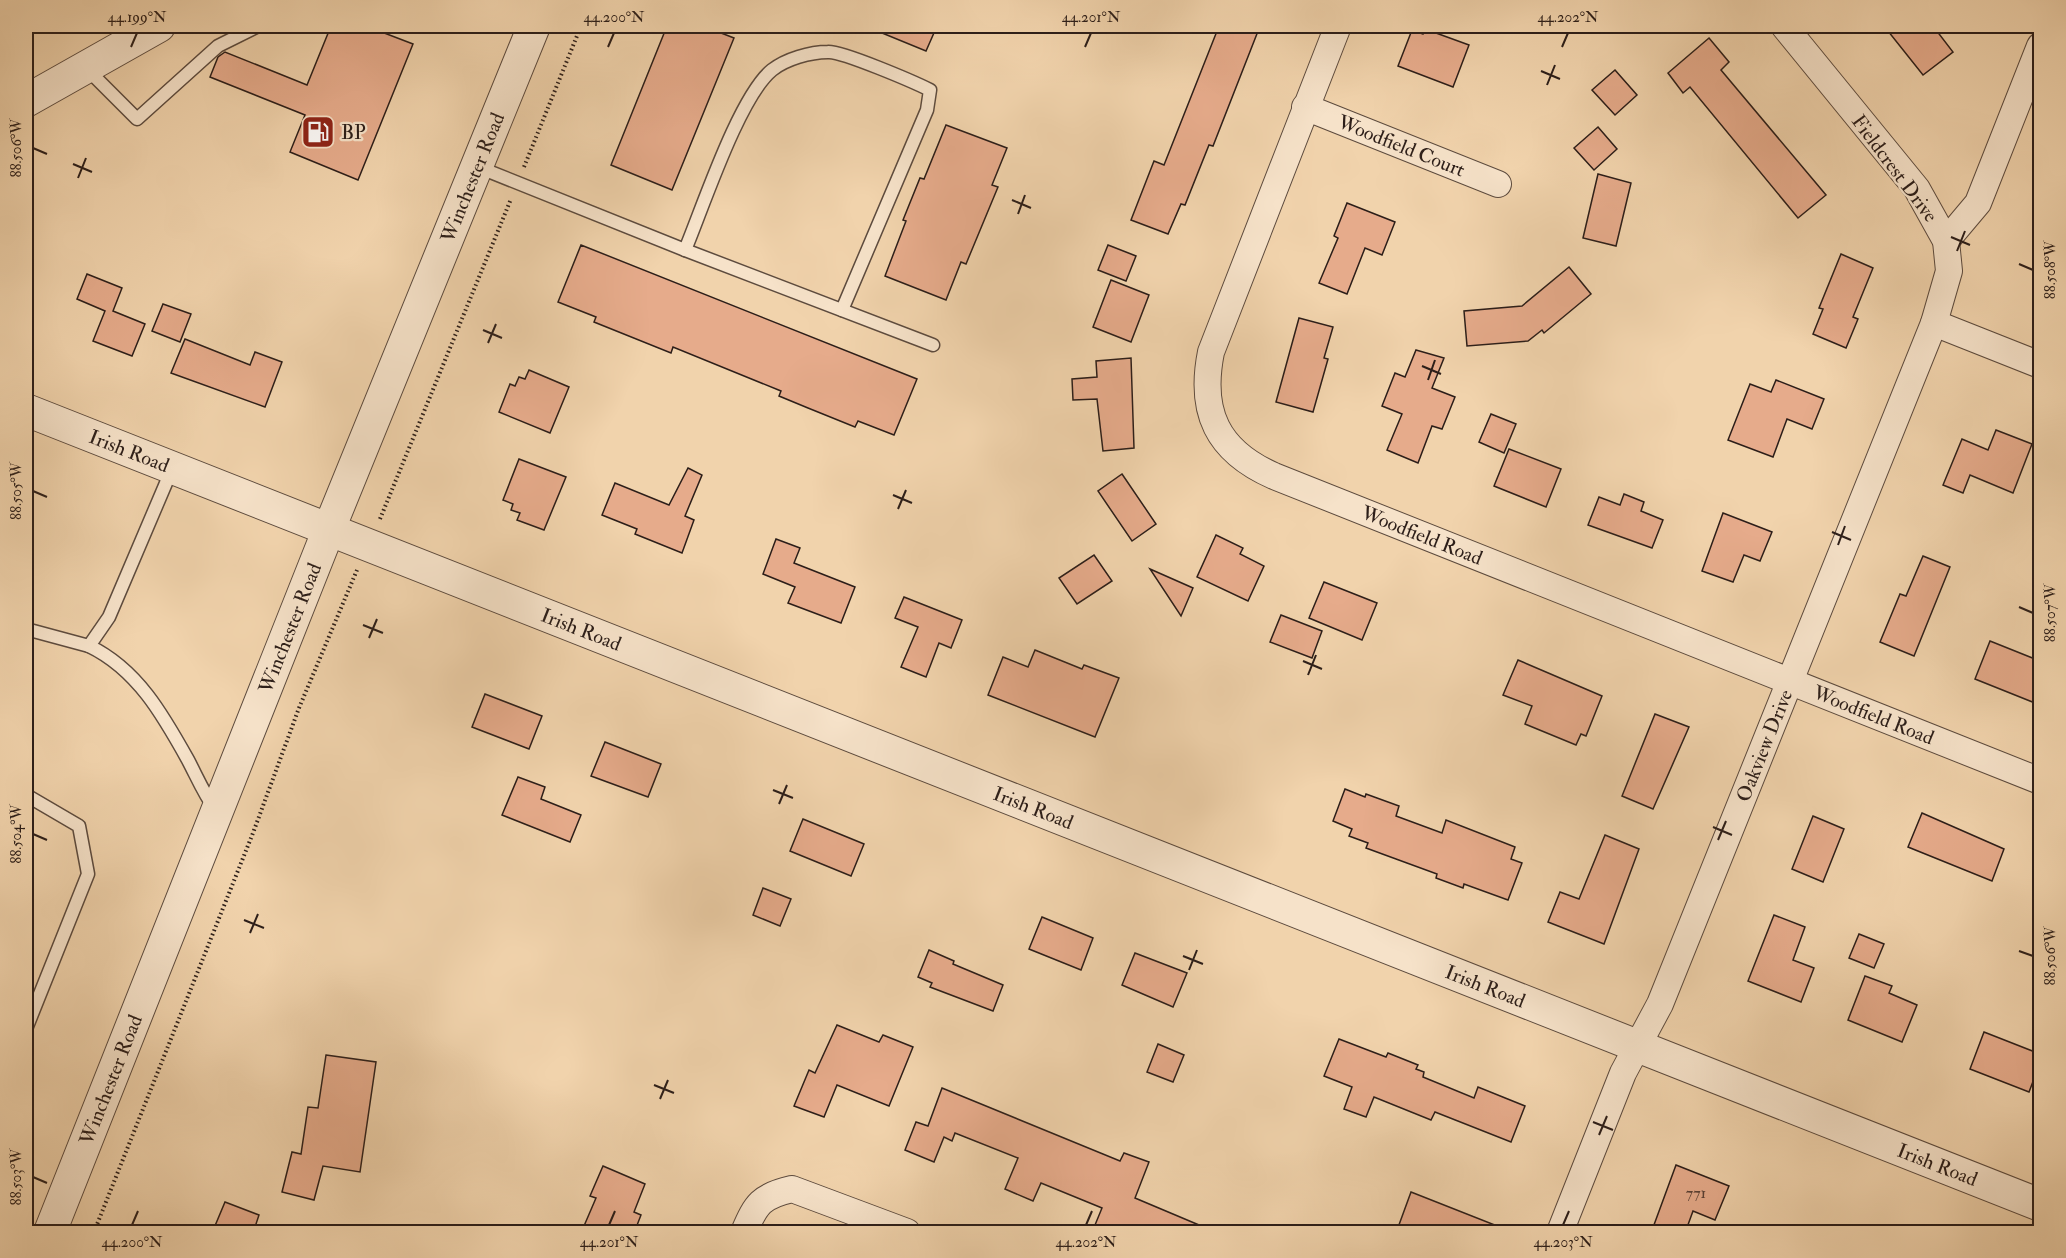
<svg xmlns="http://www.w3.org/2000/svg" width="2066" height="1258" viewBox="0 0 2066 1258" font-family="'IM FELL Double Pica',serif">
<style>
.building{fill:#e6ab8b;stroke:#2c1e19;stroke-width:1.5}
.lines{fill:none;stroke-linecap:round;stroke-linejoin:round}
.service-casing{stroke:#5d4b3e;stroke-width:15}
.minor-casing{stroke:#5d4b3e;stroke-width:28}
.tertiary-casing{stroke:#5d4b3e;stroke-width:34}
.path{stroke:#2c1e19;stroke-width:4;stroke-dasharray:1.5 3;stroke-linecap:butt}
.service{stroke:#f6e2c9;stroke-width:12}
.minor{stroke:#f6e2c9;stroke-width:26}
.tertiary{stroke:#f6e2c9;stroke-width:32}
.ticks{fill:none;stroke:#2c1e19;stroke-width:2}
.labels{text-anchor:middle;stroke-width:4.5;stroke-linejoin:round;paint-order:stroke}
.number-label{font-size:16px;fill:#5a4136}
.poi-label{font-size:20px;fill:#2c1e19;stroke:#f6e2c9;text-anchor:start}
.street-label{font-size:20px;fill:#2c1e19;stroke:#f6e2c9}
.neatline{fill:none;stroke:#2c1e19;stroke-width:2}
.ticks-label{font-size:15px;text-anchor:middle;fill:#2c1e19}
</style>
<rect width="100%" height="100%" fill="#f1d3ac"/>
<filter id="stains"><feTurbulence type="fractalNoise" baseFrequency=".00333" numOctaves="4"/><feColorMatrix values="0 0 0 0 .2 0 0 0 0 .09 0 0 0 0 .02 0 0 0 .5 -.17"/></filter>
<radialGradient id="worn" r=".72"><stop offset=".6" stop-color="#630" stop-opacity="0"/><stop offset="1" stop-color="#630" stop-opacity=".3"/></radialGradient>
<g class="building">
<path d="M331,26h35l47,18 -55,136 -68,-28 15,-37 -95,-38 8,-20 7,-5 82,33z"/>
<path d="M667,26h36l31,12 -62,152 -61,-25z"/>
<path d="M865,26h72l-11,25z"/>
<path d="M1219,26h41l-47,120 -4,-1 -24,60 -4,-1 -13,30 -37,-14 23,-59 10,4z"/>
<path d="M1884,26h49l20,26 -30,23z"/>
<path d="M1425,29l44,16 -16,42 -55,-21 14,-36 11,4z"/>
<path d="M1709,38l20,24 -8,8 105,125 -28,23 -108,-131 -7,6 -15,-20z"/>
<path d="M1615,70l22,25 -22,20 -23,-25z"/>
<path d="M946,125l61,23 -15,37 6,2 -32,77 -5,-2 -15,38 -61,-24 21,-55 -3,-1 17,-42 4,1z"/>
<path d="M1598,127l19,22 -23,21 -20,-22z"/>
<path d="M1598,174l33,9 -15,63 -33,-8z"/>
<path d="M1347,203l48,19 -13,33 -17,-7 -18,46 -28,-11 19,-45 -4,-2z"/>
<path d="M581,245l336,134 -23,56 -36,-14 -3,6 -47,-19 -29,-12 2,-5 -108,-44 -2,6 -77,-31 2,-5 -38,-15z"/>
<path d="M1108,245l28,11 -10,25 -28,-11z"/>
<path d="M1841,254l32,14 -20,49 5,2 -12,29 -33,-14 10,-25 -4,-1z"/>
<path d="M1569,267l22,27 -47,39 -2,-3 -14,11 -61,5 -3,-35 58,-5z"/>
<path d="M87,274l35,14 -9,23 32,13 -13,32 -39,-15 12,-30 -28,-12z"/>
<path d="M1111,280l38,15 -18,47 -38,-15z"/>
<path d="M163,304l28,10 -11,28 -28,-11z"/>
<path d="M1299,318l34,9 -9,31 4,1 -15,53 -37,-10z"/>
<path d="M185,339l65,26 5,-13 27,10 -17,45 -94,-34z"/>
<path d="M1416,350l28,8 -12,30 23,9 -13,32 -10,-3 -14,37 -31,-13 15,-36 -20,-8 13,-33 10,4z"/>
<path d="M1131,358l3,90 -31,3 -6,-52 -24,1 -1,-21 25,-2 -1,-16z"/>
<path d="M529,370l40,17 -19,46 -51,-21 11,-28 5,2 4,-9 6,2z"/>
<path d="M1776,380l48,19 -12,30 -25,-10 -14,38 -45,-17 22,-56 21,8z"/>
<path d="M1491,414l25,10 -12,29 -25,-11z"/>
<path d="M1996,430l36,14 -19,49 -43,-18 -7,18 -20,-8 19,-46 26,11z"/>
<path d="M1509,449l52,20 -15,38 -52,-21z"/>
<path d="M519,459l47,18 -22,53 -27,-10 3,-7 -9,-3 2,-6 -10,-4z"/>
<path d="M688,468l14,7 -17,41 9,4 -12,33 -47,-19 2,-5 -35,-14 13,-32 54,22z"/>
<path d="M1122,474l34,50 -24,17 -34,-50z"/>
<path d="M1624,494l20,8 -3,9 22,9 -11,28 -64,-23 11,-28 21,8z"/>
<path d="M1723,513l49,19 -12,29 -16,-6 -11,27 -31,-11z"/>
<path d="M1216,535l27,13 -3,6 24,12 -16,35 -51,-24z"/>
<path d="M776,539l24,9 -6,15 61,24 -14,36 -53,-20 7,-16 -32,-13z"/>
<path d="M1094,555l18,26 -35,23 -18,-26z"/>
<path d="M1923,556l27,11 -36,89 -34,-14 20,-48 6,2z"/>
<path d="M1150,569l43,19 -12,28z"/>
<path d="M1324,582l53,21 -15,37 -53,-22z"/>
<path d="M904,597l58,23 -11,28 -12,-5 -13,34 -25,-10 17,-40 -23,-9z"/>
<path d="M1281,615l41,16 -10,27 -42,-16z"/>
<path d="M1990,641l50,20v44l-65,-26z"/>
<path d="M1035,650l47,19 2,-4 35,13 -24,59 -107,-42 15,-38 25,10z"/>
<path d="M1518,660l84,36 -16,40 -5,-2 -5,11 -51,-21 7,-18 -29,-11z"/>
<path d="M485,694l57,22 -13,33 -57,-22z"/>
<path d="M1655,714l34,13 -36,82 -31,-13z"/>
<path d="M605,742l56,22 -13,33 -57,-21z"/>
<path d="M518,777l27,10 -4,12 40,16 -11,27 -68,-27z"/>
<path d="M1345,789l20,8 1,-3 33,12 -3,10 46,17 4,-13 69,27 -4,12 11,4 -14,37 -44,-16 -1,4 -27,-10 1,-4 -71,-26 2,-5 -19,-7 3,-7 -19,-8z"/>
<path d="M1922,813l82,36 -12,32 -84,-34z"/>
<path d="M1813,816l31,13 -21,53 -31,-13z"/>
<path d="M803,819l61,25 -13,32 -61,-25z"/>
<path d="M1605,835l34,14 -35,95 -56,-22 12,-30 19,7z"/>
<path d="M763,888l28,11 -11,27 -27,-11z"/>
<path d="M1774,915l31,12 -12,33 21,8 -13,34 -53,-21z"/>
<path d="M1042,917l51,21 -12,32 -52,-21z"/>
<path d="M1859,934l25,10 -10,24 -25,-10z"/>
<path d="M929,950l25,11 -1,3 50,21 -10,26 -63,-24 2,-4 -14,-6z"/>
<path d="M1135,953l52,20 -14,34 -51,-22z"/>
<path d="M1865,976l27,10 -3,7 28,12 -15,37 -54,-22z"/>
<path d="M837,1025l42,17 4,-7 30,12 -24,59 -52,-21 -13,32 -30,-11 15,-36 6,3z"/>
<path d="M1984,1032l56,22v9l-11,29 -59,-23z"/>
<path d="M1339,1039l47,18 2,-4 30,12 -2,4 8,3 -1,5 51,21 4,-11 47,19 -14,36 -76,-30 -4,8 -57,-23 -8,20 -22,-8 8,-22 -28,-11z"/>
<path d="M1158,1044l26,11 -11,27 -26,-10z"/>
<path d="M326,1055l50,7 -16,110 -37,-6 -9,34 -32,-8 10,-40 9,2 7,-47 10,1z"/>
<path d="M942,1088l178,73 4,-8 25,9 -14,36 83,35h-104l-19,-8 7,-17 -61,-25 -8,18 -28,-12 13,-31 -63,-25 -3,8 -8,-4 -10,25 -29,-12 11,-28 12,4z"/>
<path d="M1676,1165l53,21 -14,34 -22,-9 -8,22h-34z"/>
<path d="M603,1166l42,18 -11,28 7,3 -7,18h-53l15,-35 -6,-2z"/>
<path d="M1411,1192l99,39v2h-114z"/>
<path d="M225,1202l34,13 -6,18h-41z"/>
</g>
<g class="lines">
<g class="service-casing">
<g id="service">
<path d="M86,68l51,51 81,-73 40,-20"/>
<path d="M478,167l207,83 248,95"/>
<path d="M685,250c18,-43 54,-153 87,-180 14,-11 38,-18 56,-18 14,-1 86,30 102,38l-3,20 -85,200"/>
<path d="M172,469l-63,148 -20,29c48,23 74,69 99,114 9,17 16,34 27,49"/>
<path d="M26,629l63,17"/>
<path d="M26,795l53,31 9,48 -62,155"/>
</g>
</g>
<g class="minor-casing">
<g id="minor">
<path id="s1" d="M1338,26l-127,326c-12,60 6,99 63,124l766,305"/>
<path id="s2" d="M1305,107l193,77"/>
<path d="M1946,241l32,-38 62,-157"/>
<path d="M1934,323l106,42"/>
<path d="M744,1232c12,-28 17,-36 48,-43l115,43"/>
<path id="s3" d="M1560,1232l63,-159 37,-69 274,-681 15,-52 -3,-30 -29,-52 -133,-163"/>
</g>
</g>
<g class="tertiary-casing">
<g id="tertiary">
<path d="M26,101l133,-75"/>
<path id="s4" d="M26,410l2014,795"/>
<path id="s5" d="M50,1232l279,-703 205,-503"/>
</g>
</g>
<g class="path">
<path d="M524,167l57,-141"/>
<path d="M380,519l131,-320"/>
<path d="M94,1232l159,-399 46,-125 58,-138"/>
</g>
<use href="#service" class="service"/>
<use href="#minor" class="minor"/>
<use href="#tertiary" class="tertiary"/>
</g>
<path class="ticks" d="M131,47l6,-14M608,47l6,-14M1085,47l6,-14M1562,47l6,-14M1541,71l19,8M1547,85l8,-20M33,148l14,6M73,164l19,8M78,178l8,-20M1012,200l19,8M1018,214l7,-19M1951,237l19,8M1957,251l8,-20M2019,264l14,6M483,330l19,8M488,343l8,-19M1422,366l19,8M1428,380l7,-20M33,491l14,6M893,495l19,8M898,509l8,-19M1832,532l19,8M1838,545l7,-19M2019,607l14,6M363,625l20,8M369,638l8,-19M1303,661l19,8M1308,675l8,-20M773,790l20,8M779,804l8,-19M1713,827l19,8M33,834l14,6M1718,840l8,-19M244,920l20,8M250,933l8,-19M2019,951l14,5M1183,956l20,8M1189,970l8,-20M654,1085l20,8M660,1099l8,-19M1593,1122l20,8M1599,1135l8,-19M33,1177l14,6M132,1225l6,-14M609,1225l6,-14M1086,1225l6,-14M1563,1225l6,-14"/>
<defs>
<g id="fuel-square" transform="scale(1.725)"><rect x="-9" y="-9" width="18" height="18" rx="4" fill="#8f2418" stroke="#f6e2c9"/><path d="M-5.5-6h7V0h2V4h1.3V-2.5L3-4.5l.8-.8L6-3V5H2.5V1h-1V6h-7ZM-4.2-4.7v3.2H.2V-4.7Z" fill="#fff"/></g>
</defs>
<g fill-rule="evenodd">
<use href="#fuel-square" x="318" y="132"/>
</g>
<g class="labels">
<g class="number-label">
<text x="1696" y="1198">771</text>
</g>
<g class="poi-label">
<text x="341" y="139">BP</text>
</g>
<g class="street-label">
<text dy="7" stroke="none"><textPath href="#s2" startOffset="104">Woodfield Court</textPath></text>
<text transform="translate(1895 168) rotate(53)" y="7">Fieldcrest Drive</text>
<text dy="7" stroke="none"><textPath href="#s5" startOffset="1136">Winchester Road</textPath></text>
<text dy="7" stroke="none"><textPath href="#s4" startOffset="111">Irish Road</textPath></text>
<text dy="7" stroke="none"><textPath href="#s1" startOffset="663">Woodfield Road</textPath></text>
<text dy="7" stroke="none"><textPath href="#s5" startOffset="650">Winchester Road</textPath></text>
<text dy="7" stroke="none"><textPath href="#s4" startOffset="597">Irish Road</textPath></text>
<text dy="7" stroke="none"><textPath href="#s1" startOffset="1149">Woodfield Road</textPath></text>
<text dy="7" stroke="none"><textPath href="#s3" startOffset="528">Oakview Drive</textPath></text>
<text dy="7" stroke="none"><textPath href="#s4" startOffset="1083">Irish Road</textPath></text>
<text dy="7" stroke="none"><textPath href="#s4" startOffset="1569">Irish Road</textPath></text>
<text dy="7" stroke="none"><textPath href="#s5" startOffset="164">Winchester Road</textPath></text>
<text dy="7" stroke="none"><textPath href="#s4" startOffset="2055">Irish Road</textPath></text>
</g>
</g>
<rect width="2066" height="1258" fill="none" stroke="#f1d3ac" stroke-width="66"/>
<rect x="33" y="33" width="2000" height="1192" class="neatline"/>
<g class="ticks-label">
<text x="137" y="22">44.199°N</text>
<text x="614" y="22">44.200°N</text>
<text x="1091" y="22">44.201°N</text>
<text x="1568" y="22">44.202°N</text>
<text transform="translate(16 148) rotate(-90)" y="5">88.506°W</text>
<text transform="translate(2050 270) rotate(-90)" y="5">88.508°W</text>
<text transform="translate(16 491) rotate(-90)" y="5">88.505°W</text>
<text transform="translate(2050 613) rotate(-90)" y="5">88.507°W</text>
<text transform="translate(16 834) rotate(-90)" y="5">88.504°W</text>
<text transform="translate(2050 956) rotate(-90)" y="5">88.506°W</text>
<text transform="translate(16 1177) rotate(-90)" y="5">88.503°W</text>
<text x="132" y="1247">44.200°N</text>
<text x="609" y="1247">44.201°N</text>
<text x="1086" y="1247">44.202°N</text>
<text x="1563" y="1247">44.203°N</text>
</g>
<rect width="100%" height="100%" filter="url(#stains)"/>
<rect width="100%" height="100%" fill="url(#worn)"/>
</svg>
